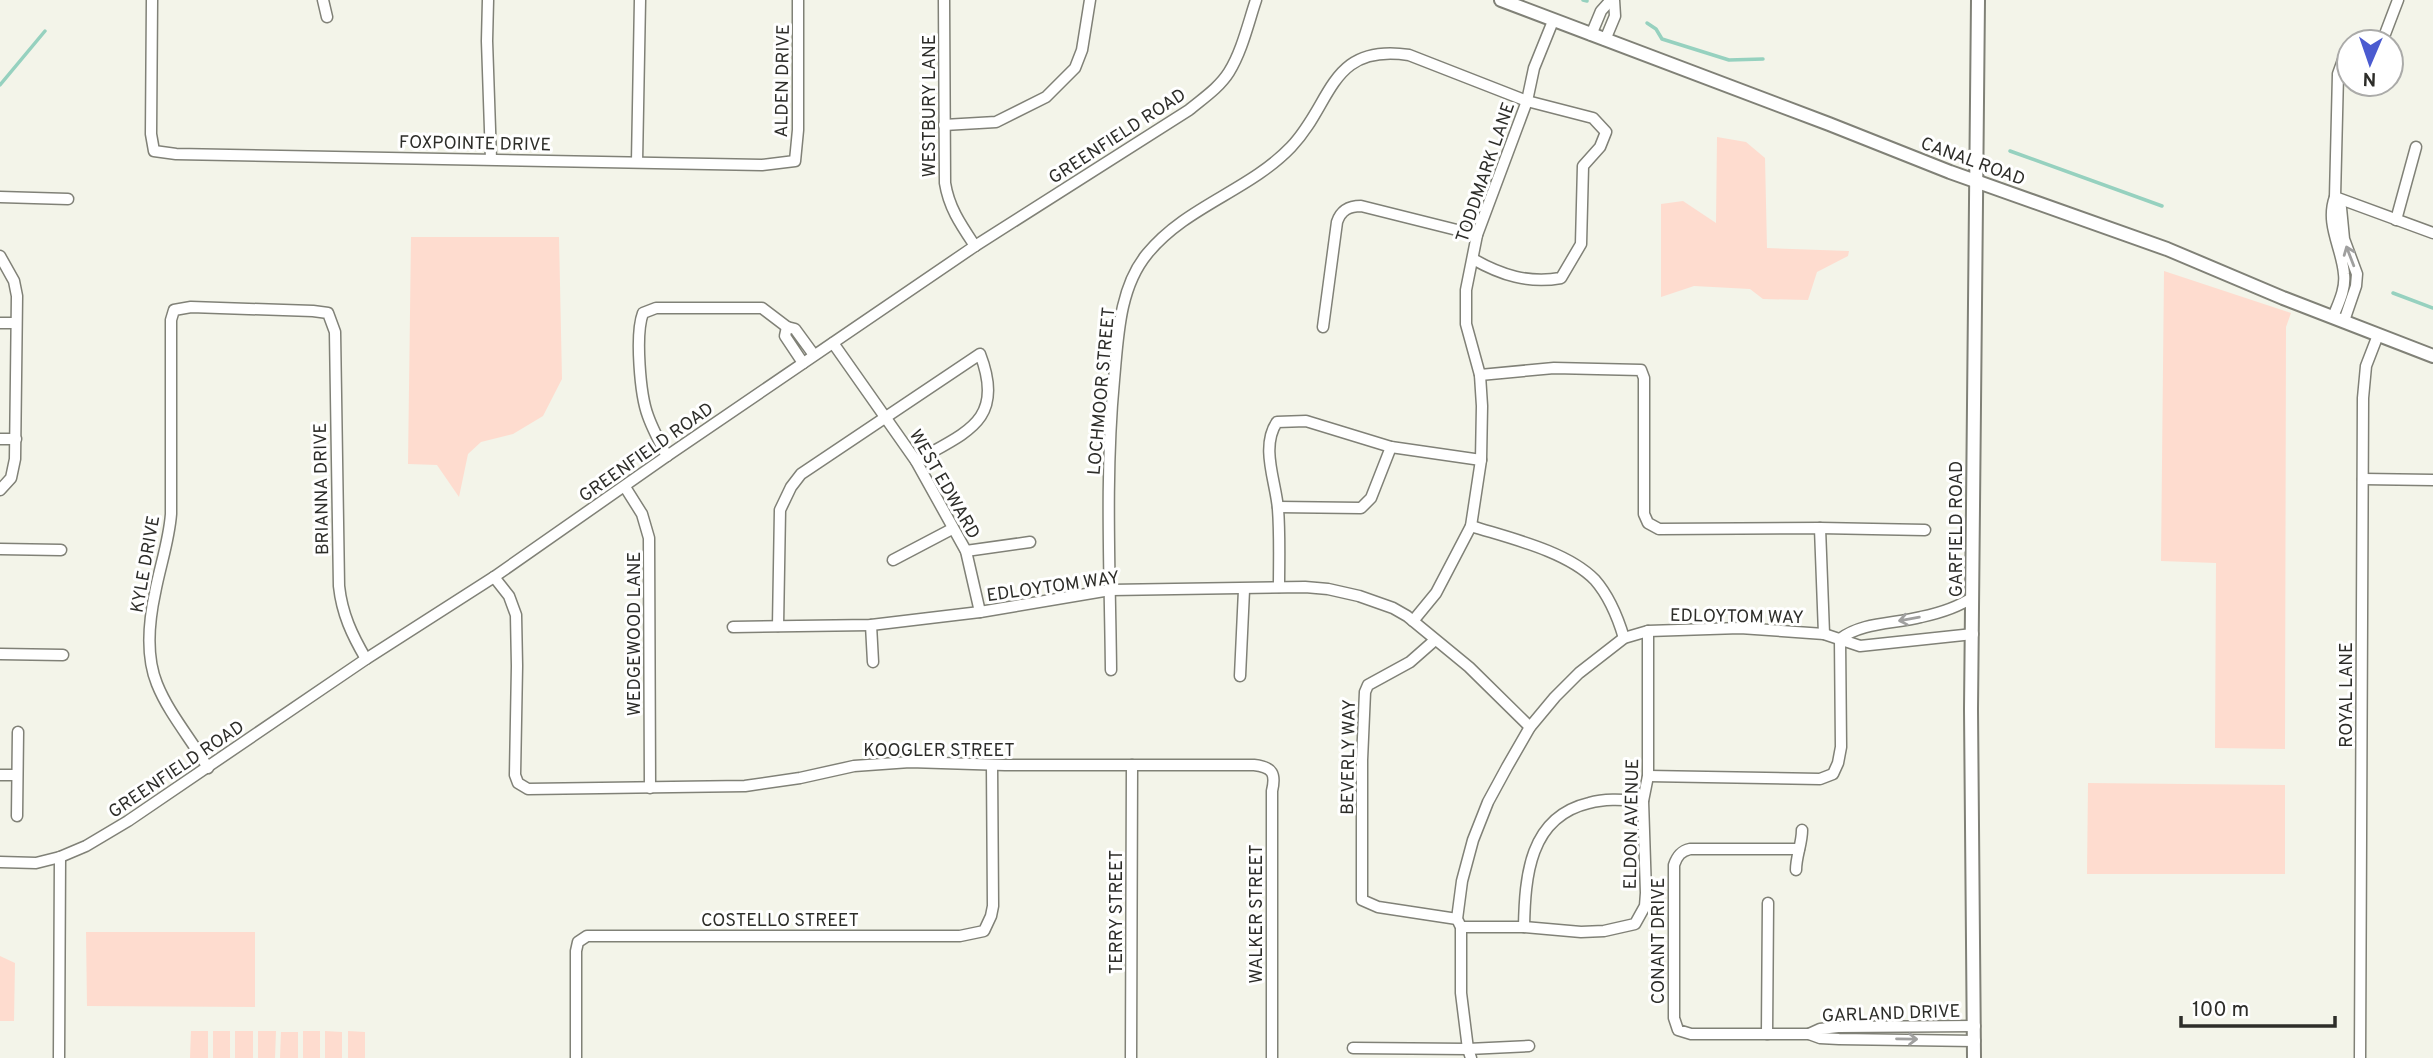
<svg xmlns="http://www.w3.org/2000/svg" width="2433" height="1058" viewBox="0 0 2433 1058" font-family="Overpass,sans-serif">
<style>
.green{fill:#fedccf}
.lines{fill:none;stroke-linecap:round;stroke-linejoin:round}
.stream{stroke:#96d1bf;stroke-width:3.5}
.street-casing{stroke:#808177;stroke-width:13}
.secondary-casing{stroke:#808177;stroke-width:16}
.street{stroke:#fff;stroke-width:10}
.secondary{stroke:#fff;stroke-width:12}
.oneway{stroke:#a0a09f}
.labels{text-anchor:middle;stroke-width:6;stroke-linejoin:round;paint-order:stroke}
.street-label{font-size:18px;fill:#2d2d29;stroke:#fff}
</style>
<rect width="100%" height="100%" fill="#f3f4e9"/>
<g class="green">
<path d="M1717,137l29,5 19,16 2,90 82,3 -1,5 -31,16 -9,28 -45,-1 -13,-10 -56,-3 -33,11v-93l22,-3 33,22z"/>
<path d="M411,237h148l3,142 -19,37 -30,18 -32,8 -13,12 -9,43 -22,-32 -29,-1z"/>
<path d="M2164,271l127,42 -5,14 -1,422 -70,-1 1,-185 -55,-2z"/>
<path d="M2088,783l197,2v89h-198z"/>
<path d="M86,932h169v75l-168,-1z"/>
<path d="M0,956l15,7 -1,58h-14z"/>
<path d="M191,1031h17v27h-18z"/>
<rect x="213" y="1031" width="17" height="27"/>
<rect x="235" y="1031" width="18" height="27"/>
<path d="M258,1031h18l-1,27h-17z"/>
<rect x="303" y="1031" width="17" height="27"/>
<path d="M325,1031l17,1v26h-17z"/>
<path d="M348,1031l17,1v26h-17z"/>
<path d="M281,1032h17v26h-18z"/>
</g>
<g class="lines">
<g class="stream">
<path d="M1583,0l4,1"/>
<path d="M1647,23l9,6 6,10 67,21 34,-1"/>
<path d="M0,85l45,-54"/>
<path d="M2010,151l152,55"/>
<path d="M2393,293l40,15"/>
</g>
<g class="street-casing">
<g id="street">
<path d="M152,0l-1,134 3,17 22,3 586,11 33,-4 3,-31v-130"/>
<path d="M323,0l4,17"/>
<path d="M488,0l-1,41 4,118"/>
<path d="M944,0l1,183c4,25 16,42 30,63"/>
<path d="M1591,35l10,-24 10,-11"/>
<path d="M1605,40l10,-24 -1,-16"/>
<path d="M2382,42l16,-42"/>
<path d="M2349,58l-6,2 -5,14 -3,123 98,36"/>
<path d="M944,125l52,-3 50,-25 29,-29 7,-18 8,-50"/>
<path d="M637,162l3,-162"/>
<path d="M0,197l68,2"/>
<path d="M2396,220l20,-73"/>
<path d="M0,256l14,25 3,15 -2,163 -4,19 -11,12"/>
<path d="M2333,317c5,-13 13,-28 11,-43 -2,-26 -19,-50 -9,-77l6,11 3,31 13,35 -1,12 -12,35"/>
<path d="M0,323h16"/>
<path d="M1323,327l14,-105c4,-12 12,-16 24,-16l116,29"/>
<path d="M833,343l83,118 50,90 14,61"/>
<path d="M803,363l-18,-27 2,-9 8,2 19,26"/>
<path d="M1480,375l74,-7 87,2 3,8v136l4,9 11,6 161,-1 4,106"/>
<path d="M0,439h16"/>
<path d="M667,456c-7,-13 -14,-26 -19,-40 -8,-21 -13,-82 -5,-103l13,-5h106l25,19"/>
<path d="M2363,479l70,1"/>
<path d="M625,487l17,27 7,24 1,250"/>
<path d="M1278,507l83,1 10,-10 20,-51"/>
<path d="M1471,526c38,12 96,25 124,54 14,16 23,38 29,58"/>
<path d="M1820,528l105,2"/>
<path d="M0,549l61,1"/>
<path d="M966,551l64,-9"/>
<path d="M893,560l59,-31"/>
<path d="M494,577l15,19 7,19 1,51 -2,109 3,8 10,6 217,-3 55,-8 54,-12 56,-4 95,3h249c19,2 22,9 18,26v267"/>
<path d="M1279,587c0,-26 1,-52 -1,-78 -2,-27 -18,-62 -1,-87l29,-1 85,26 90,13"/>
<path d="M1413,621l23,-28 35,-67 10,-66 1,-54 -2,-31 -14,-51v-34l11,-55 50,-134 7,-33 19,-47"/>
<path d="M871,625l2,37"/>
<path d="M778,626l2,-116 11,-23 10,-13 179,-120c26,67 -14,78 -64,107"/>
<path d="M733,627l138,-2 109,-13 130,-22 195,-3 23,2 31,7 34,12 14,8 62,51 61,60"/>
<path d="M1840,639c22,-17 54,-15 81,-22 19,-4 36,-9 52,-20"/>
<path d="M1435,640l-25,22 -42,23 -3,7 -3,68v140l16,7 79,12"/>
<path d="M0,654l63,1"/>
<path d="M1111,670c-1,-97 -6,-194 3,-290 4,-43 5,-92 33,-126 39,-48 102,-63 144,-107 42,-44 38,-104 118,-92l118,46 66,17 13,14 -6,15 -17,19 -2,78 -20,34c-32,6 -60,-3 -88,-19"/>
<path d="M1240,676l4,-86"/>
<path d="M208,768c-16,-28 -39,-54 -51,-84 -11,-27 -8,-63 -2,-91 5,-27 14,-52 16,-79v-194l3,-10 17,-3 122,4 15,2 7,19 4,254c3,28 13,49 27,73"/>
<path d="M0,775h16"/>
<path d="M1648,776l172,3 13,-5 5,-11 3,-16 -1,-108"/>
<path d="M17,816l1,-84"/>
<path d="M1799,849h-109c-9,2 -13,7 -16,16v153l4,12 13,4h118l11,4 19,1 136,2"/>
<path d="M0,862l36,1 24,-6 26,-11 42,-25 238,-162 128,-82 173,-121 308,-210 214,-136c13,-11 30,-22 40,-38 13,-21 19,-48 27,-72"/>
<path d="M1796,870c0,-14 6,-26 6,-40"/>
<path d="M1461,927h63l57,5 23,-1 31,-7 10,-18 1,-13 -3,-92 5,-25v-145"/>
<path d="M1524,927c1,-50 5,-110 65,-124 18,-5 36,-3 54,-2"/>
<path d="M1767,1034l1,-131"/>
<path d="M1809,1034l11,-5 18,-2 137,-1"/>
<path d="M1353,1048l115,1 61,-3"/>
<path d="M59,1058l1,-201"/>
<path d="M576,1058v-107l2,-9 9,-6h373l24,-5 7,-15 2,-10 -1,-141"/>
<path d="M1131,1058l1,-293"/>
<path d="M1471,1058l-3,-9 -7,-56v-66l-4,-8 5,-38 11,-41 15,-38 19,-35 23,-40 25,-30 24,-24 45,-35 24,-7 92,-3 84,6 36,12 113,-12"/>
<path d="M2360,1058l3,-660 3,-32 12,-31"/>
</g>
</g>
<g class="secondary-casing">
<g id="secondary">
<path d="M1501,0l328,124 121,48 217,77 116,49 150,58"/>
<path d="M1974,1058l-3,-349 7,-709"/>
</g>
</g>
<use href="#street" class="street"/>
<use href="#secondary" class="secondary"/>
</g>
<defs><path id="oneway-shaft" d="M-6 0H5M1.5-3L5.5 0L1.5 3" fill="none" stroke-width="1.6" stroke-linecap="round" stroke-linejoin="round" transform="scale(1.75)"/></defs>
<g class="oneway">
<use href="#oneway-shaft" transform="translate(2350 256) rotate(-111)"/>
<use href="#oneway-shaft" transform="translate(1909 619) rotate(170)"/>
<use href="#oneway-shaft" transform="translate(1907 1039) rotate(1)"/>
</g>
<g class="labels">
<g class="street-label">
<text transform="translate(782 81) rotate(-89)" y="6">ALDEN DRIVE</text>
<text transform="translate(929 106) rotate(-90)" y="6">WESTBURY LANE</text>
<text transform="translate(1117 136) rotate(-33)" y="6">GREENFIELD ROAD</text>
<text transform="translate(475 143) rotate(1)" y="6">FOXPOINTE DRIVE</text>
<text transform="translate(1973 161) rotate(20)" y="6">CANAL ROAD</text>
<text transform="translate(1485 172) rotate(-71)" y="6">TODDMARK LANE</text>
<text transform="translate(1101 391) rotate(-85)" y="6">LOCHMOOR STREET</text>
<text transform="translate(646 452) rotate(-35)" y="6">GREENFIELD ROAD</text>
<text transform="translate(945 484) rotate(60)" y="6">WEST EDWARD</text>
<text transform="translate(321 489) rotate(-91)" y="6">BRIANNA DRIVE</text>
<text transform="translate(1956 529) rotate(-90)" y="6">GARFIELD ROAD</text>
<text transform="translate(145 564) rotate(-80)" y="6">KYLE DRIVE</text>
<text transform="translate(1053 586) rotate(-8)" y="6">EDLOYTOM WAY</text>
<text transform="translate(1737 616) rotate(1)" y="6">EDLOYTOM WAY</text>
<text transform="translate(634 634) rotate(-90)" y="6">WEDGEWOOD LANE</text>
<text transform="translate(2346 695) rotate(-90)" y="6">ROYAL LANE</text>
<text x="939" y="756">KOOGLER STREET</text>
<text transform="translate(1348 757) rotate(-89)" y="6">BEVERLY WAY</text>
<text transform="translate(176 769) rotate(-34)" y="6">GREENFIELD ROAD</text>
<text transform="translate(1631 824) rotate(-89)" y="6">ELDON AVENUE</text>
<text transform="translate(1116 912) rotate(-90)" y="6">TERRY STREET</text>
<text transform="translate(1256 914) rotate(-90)" y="6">WALKER STREET</text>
<text x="780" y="926">COSTELLO STREET</text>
<text transform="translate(1658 941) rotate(-90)" y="6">CONANT DRIVE</text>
<text transform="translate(1891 1013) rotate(-2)" y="6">GARLAND DRIVE</text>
</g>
</g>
<g transform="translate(2370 63) rotate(182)"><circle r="33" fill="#ffffff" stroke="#ababa9" stroke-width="2"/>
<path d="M0-5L12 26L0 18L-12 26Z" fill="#4b5bd0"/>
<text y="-10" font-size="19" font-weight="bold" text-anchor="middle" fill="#2d2d29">N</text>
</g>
<path d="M2181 1016v10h154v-10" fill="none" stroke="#2d2d29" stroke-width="3.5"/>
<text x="2192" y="1016" font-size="21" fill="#2d2d29" stroke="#ffffff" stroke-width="5" paint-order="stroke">100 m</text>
</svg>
